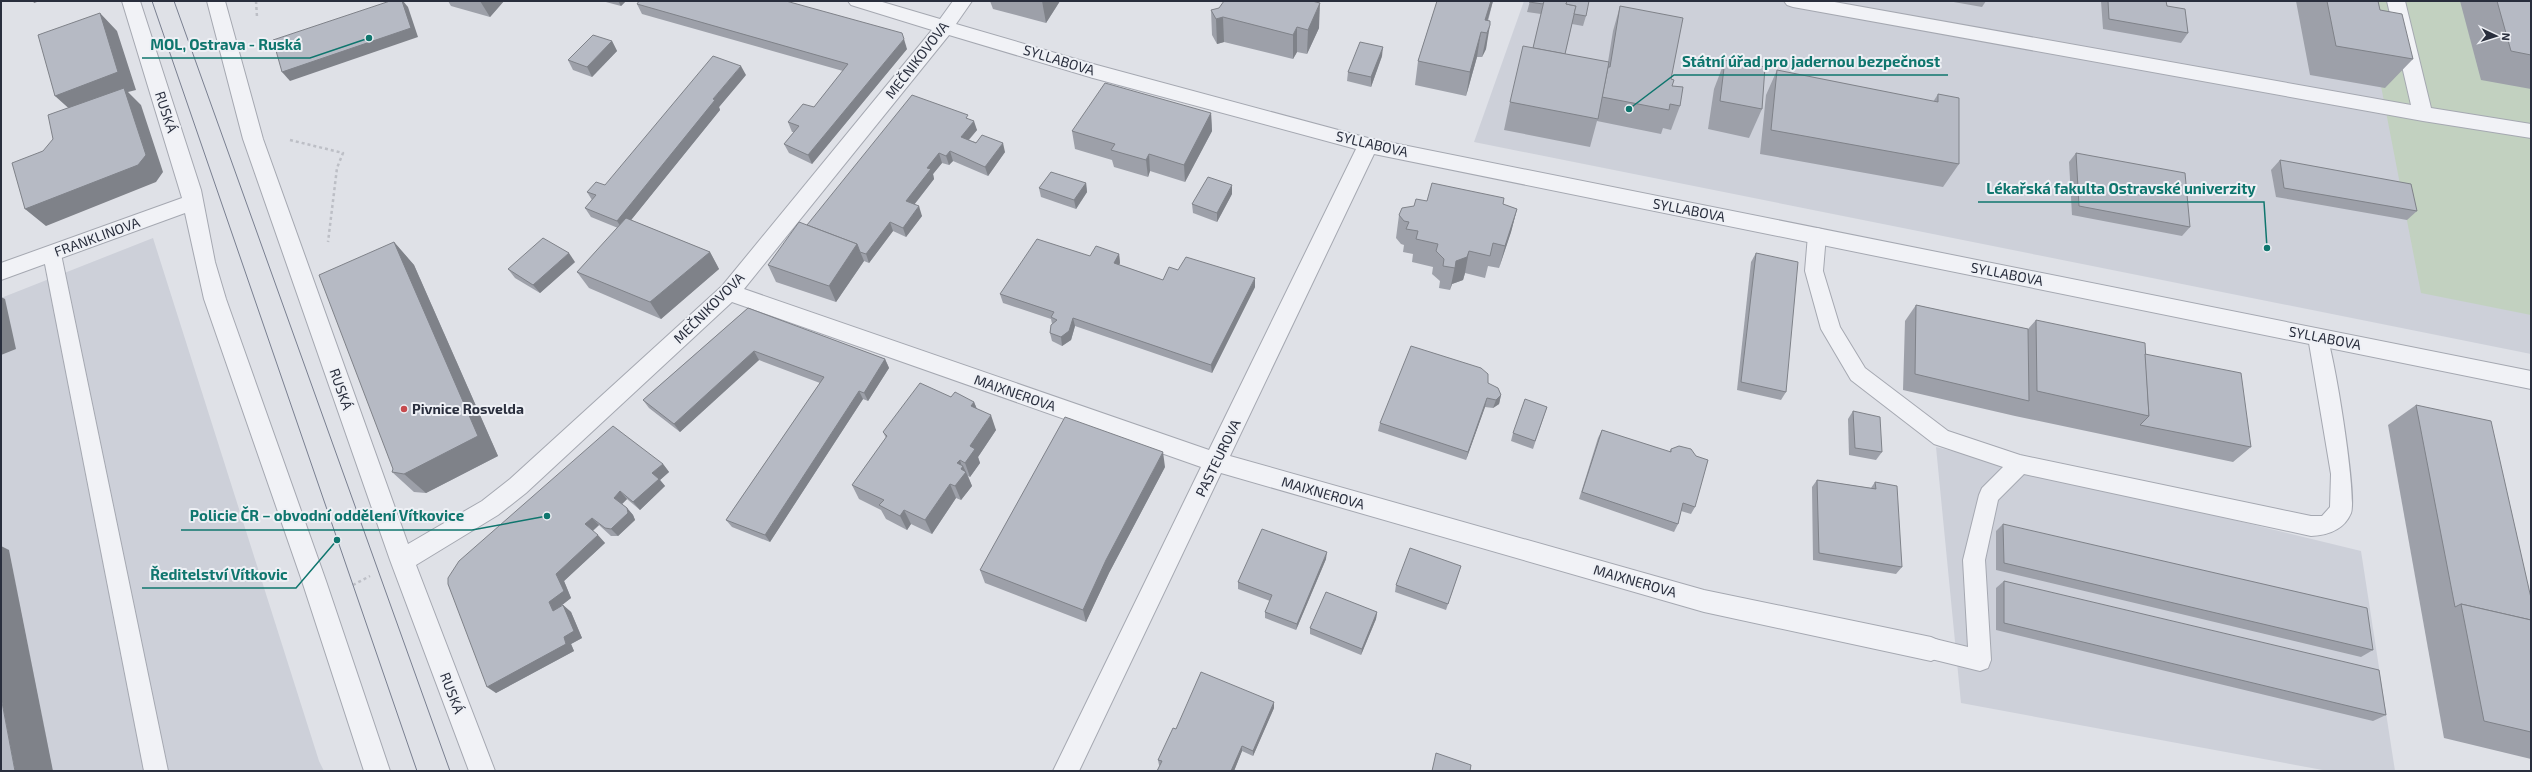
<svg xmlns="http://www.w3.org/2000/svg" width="2532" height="772" viewBox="0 0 2532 772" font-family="'Exo 2',sans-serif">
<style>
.built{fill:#cdd0d9}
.green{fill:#c2d1c0}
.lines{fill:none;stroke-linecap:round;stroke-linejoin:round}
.service-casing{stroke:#a5a8b1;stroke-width:2}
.minor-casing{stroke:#a5a8b1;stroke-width:2}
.path{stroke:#bdbfc6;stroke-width:2.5;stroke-dasharray:3 3;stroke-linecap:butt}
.service{fill:#f1f2f6;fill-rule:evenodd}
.minor{fill:#f1f2f6;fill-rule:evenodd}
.tram{stroke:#797f90;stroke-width:1}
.wall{fill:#9da0a9}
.shaded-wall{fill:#7f8289}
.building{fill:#b6bac4;stroke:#7f8289}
.poi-dot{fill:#c64a4e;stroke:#eef0f5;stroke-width:1.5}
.labels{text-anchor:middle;stroke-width:4;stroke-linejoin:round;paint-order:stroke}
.street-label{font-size:14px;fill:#292e3d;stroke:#eef0f5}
.poi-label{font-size:14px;font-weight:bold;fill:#292e3d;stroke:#eef0f5;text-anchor:start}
.leader{fill:none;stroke:#0f766e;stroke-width:1.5}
.callout-dot{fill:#0f766e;stroke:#eef0f5;stroke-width:1.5}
.callout-label{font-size:15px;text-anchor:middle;font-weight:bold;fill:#0f766e;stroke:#eef0f5;stroke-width:4;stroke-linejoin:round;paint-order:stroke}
</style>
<rect width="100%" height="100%" fill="#dfe1e7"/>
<g class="built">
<path d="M1524,1h1007v353l-1057,-212z"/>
<path d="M153,238l166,523 5,10h-323v-473z"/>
<path d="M1936,447l425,104 34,220h-67l-367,-68z"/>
</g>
<path class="green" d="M2353,1h178v314l-110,-22 -40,-207z"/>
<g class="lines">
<g class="service-casing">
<g id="service">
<path d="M1817,228l7,2 2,5 -3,36 17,56 25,41 83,63 72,24 291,61h11l8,-9 1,-33 -23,-137 3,-6 7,-2 7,2c9,18 32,165 26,182 -7,17 -23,22 -40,23l-287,-62 -26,26 -13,60 6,100 -3,8 -8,3 -57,-14 -3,-8 3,-8 8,-3 37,9 -5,-87 16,-65 3,-7 21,-21 -69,-23 -83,-64 -30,-51 -16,-58 3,-36 2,-5z"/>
<path d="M52,247l7,2 2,5 107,517h-24l-101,-517 2,-5z"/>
</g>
</g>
<g class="minor-casing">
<g id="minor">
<path d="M122,1h18l61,189 14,72 11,37 100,282 64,190h-26l-62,-190 -98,-282 -19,-86 -184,67v-17l181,-65z"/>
<path d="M207,1h18l38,138 145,405 74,-43 28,-22 212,-193 210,-256 -81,-25 -3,-4h31l61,18 13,-18h19l-16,23 137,40 275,74 1163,233v18l-1157,-235 -144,302 474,134 227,47 9,4 3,8 -3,8 -9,4 -227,-49 -483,-139 -142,298h-26l148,-304 -469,-165 -206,191 -28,22 -82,50 79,206h-26l-79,-211 -147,-421zM949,35l144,43 263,71 -147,301 -465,-161z"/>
<path d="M1784,1h45l582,104 -24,-104h18l26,107 100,16v14l-108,-17 -630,-114 -6,-2z"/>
</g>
</g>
<g class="path">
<path d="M256,1l1,16"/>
<path d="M290,140l53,13 -6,15 -9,74"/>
<path d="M353,585l17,-9"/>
</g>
<use href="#service" class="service"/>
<use href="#minor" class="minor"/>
<g class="tram">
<path d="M152,1l265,770"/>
<path d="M174,1l276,770"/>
</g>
</g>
<g class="wall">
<path d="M448,1h56l-14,16 -39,-11z"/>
<path d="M602,1h24l-5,5z"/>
<path d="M990,1h70l-14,22 -53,-14z"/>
<path d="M1437,1h56l-5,20 -2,28 -4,8h-5l-11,39 -51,-11 3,-24z"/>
<path d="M1530,1l56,15 -3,10 -11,-2 -7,30 43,8 5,-31 7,-25 51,73 1,7 8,20 -9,24 -8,-2 -2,6 -64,-13 -7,26 -86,-17 6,-28 23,-54 8,-34 -14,-2z"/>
<path d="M1948,1h38l-4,6z"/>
<path d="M2101,1h65l1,5 21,27 -7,10 -78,-14z"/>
<path d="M2296,1h82l2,9 33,49 -28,29 -75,-13z"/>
<path d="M2460,1h71v88l-50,-9z"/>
<path d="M1314,2l5,26 -12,26 -10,-2 -4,7 -69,-17 -7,2 -5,-9 -1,-25z"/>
<path d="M637,4l270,45 -95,115 -23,-11 -5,-9 10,-12h-2l-4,-10 26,-15 29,-36 -201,-57z"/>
<path d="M612,41l5,10 -25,26 -19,-7 -5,-10z"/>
<path d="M1382,56l-11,31 -24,-6 1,-9z"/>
<path d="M1725,60l37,49 -13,29 -41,-9 6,-40z"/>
<path d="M1777,70l156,32 5,-8 21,70 -16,23 -183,-33 6,-59z"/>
<path d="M746,75l-27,32 1,3 -89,110 79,32 9,17 -58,50 -72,-31 -12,-16 41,-44 -27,-11 -6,-9 7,-8 -5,-8 18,-7z"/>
<path d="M1211,113l1,18 -27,51 -35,-11 -2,6 -34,-10 -2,-7 -37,-11 -3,-18z"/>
<path d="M970,119l7,11 -8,10 36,12 -17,24 -35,-15 -4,4 -7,-2 -9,11 1,5 -20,26 8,11 -16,21 -13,-6 -24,32 -5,-2 -28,41 -60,-20 -8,-17 39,-40z"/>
<path d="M2076,153l114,74 -8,9 -110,-21 -3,-53z"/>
<path d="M2280,160l137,51 -10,9 -131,-23 -5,-27z"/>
<path d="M1086,183l1,9 -11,17 -35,-12 -2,-9z"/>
<path d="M1232,194l-15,28 -24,-9 -1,-9z"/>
<path d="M1427,201l76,3 14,5 -6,23 -12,36 -11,-2 -3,12 -20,-5 -2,7 -11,4 -2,6 -11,-2 1,-7 -8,-7 1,-7 -21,-5 1,-8 -10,-2 1,-7 -3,-1 -5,-6 3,-23 15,-9z"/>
<path d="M394,242l20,23 84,191 -72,37 -12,-1 -22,-20 1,-3z"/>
<path d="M1756,253l30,139 -5,8 -44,-10 14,-128z"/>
<path d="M1119,254l1,9 -1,2 44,15 15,-10 77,17 -43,86 -137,-47 -4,14 -9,6 -10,-5 -2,-8 2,-9 -1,-5 -48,-16 -3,-9 90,-38z"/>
<path d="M575,262l-35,31 -25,-15 -7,-9z"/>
<path d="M1916,305l112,24 8,-9 109,34 106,93 -18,15 -218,-46 -112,-26 2,-69z"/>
<path d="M748,308l137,51 4,9 -21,33 -5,-2 -93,143 -38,-15 -6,-7 94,-137 -61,-23 -79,72 -31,-24 -6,-8z"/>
<path d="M1488,383l13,12 -2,9 -6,4 -8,-1 -19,53 -88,-29 2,-8z"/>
<path d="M951,397l23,5 3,7 19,21 -18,27 2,6 -10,14 -2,-1 4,10 -11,14 -5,-2 -24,36 -21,-10 -4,6 -21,-11 -5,-9 -22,-11 -7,-14 34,-47 -3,-6z"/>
<path d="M2416,405l115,193v161l-87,-21 -56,-313z"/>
<path d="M1547,407l-14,42 -22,-8 2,-8z"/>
<path d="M1853,411l29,41 -6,8 -27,-5 -1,-36z"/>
<path d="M1602,430l67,22 2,-3 24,58 -4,7 -10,-3 -3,13 -4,8 -95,-33 19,-61z"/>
<path d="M663,464l6,8 -9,8 5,6 -25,24 -13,-11 -5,5 5,4 6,7 2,5 -17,16h-7l-12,-11 -6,6 12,12 -41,38 7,17 -13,10 5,-3 8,7 11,26 -11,6 3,7 -78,42 -48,-109z"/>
<path d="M1165,467l-56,106 -23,49 -101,-39 -5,-13z"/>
<path d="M1817,480l54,8 4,-6 27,85 -6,7 -83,-14 -1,-73z"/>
<path d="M2003,524l370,126 -12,7 -365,-87v-39z"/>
<path d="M1326,559l-30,71 -31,-12v-6l5,-11 -32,-12v-7z"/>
<path d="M1461,566l-15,44 -51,-18 1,-7z"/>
<path d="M2004,581l382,134 -13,6 -377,-91v-42z"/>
<path d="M1377,612l-1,7 -15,36 -51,-21v-6z"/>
<path d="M1274,708l-21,48 -11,-5 -8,20h-77l3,-5 -1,-1 -1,-5 18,-31z"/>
</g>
<g class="shaded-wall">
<path d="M33,1h7l-6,2z"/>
<path d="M402,1h1l5,6 10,30 -128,44 -8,-9z"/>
<path d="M480,1h24l-14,16z"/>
<path d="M618,1h8l-5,5z"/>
<path d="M1042,1h18l-14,22z"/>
<path d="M1491,1h2l-2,7 -7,24 1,-12z"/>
<path d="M1320,3l-1,25 -12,26 1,-24z"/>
<path d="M100,13l17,18 19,59 -8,2 13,13 22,67 -7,10 -110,44 -21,-17 49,-96 -19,-17z"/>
<path d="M1223,17l1,25 -7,2 -1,-25z"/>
<path d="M1490,25l-4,24 -4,8 5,-24z"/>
<path d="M1297,27v25l-4,7v-24z"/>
<path d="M1481,32l-4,25 -11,39 4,-24z"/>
<path d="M904,39l3,10 -95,115 -4,-9z"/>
<path d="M612,41l5,10 -25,26 -5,-10z"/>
<path d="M1383,47l-1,9 -11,31v-10z"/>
<path d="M741,66l5,9 -27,32 1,3 -97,120 -6,-9 96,-122z"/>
<path d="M1211,113l1,18 -27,51 -1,-17z"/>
<path d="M974,121l3,9 -14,16 -2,-9z"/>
<path d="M1003,143l2,9 -17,24 -3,-9z"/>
<path d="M950,151l3,10 -4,4 -3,-9z"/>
<path d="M939,153l3,10 -9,11 1,5 -25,32 -3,-10 21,-33z"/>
<path d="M1149,154l1,17 -2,6 -2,-17z"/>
<path d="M1086,183l1,9 -11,17 -2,-9z"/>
<path d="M1232,185v9l-15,28v-9z"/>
<path d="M919,206l3,10 -16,21 -3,-9z"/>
<path d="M1517,209l-6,23 -12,36 6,-22z"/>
<path d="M890,222l3,9 -24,32 -3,-9z"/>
<path d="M394,242l20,23 84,191 -72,37 -22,-19z"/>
<path d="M857,244l7,17 -28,41 -7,-16z"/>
<path d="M1469,251l-4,22 -2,7 -11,4 -2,6 6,-29z"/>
<path d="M710,252l9,17 -58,50 -11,-17z"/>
<path d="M569,253l6,9 -35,31 -7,-8z"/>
<path d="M1119,254l1,9 -5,9 -1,-9z"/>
<path d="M1255,278v9l-43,86 -1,-8z"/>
<path d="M1,297l4,2 11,50 -15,6z"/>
<path d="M1073,318l2,8 -4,14 -9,6 -1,-9z"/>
<path d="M754,351l5,9 -79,72 -6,-8z"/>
<path d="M885,359l4,9 -21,33 -4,-8z"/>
<path d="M859,391l4,8 -93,143 -5,-7z"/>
<path d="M1501,395l-2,9 -6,4 3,-8z"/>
<path d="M1487,398l-2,9 -19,53 2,-8z"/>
<path d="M974,402l6,15 -9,-11z"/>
<path d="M991,415l5,15 -18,27 2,6 -10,14 -5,-14 5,-17z"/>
<path d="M1163,452l2,15 -56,106 -23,49 -3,-12 23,-50z"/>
<path d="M960,460l2,7 1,-1 3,6 6,14 -11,14 -6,-14 2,-23z"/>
<path d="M663,464l6,8 -9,8 5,6 -25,24 -7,-8 19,-29z"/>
<path d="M950,484l6,14 -24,36 -7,-14z"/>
<path d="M620,491l7,8 -6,6 -7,-7z"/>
<path d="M627,508l6,7 2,5 -17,16 -7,-7z"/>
<path d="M904,510l7,14 -4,6 -7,-14z"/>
<path d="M592,518l7,7 -7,6 -7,-7z"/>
<path d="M598,535l7,8 -41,38 7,17 -14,11 -4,2 -4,-9 7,-28z"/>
<path d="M1,546l8,4 44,221h-38l-14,-74z"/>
<path d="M1327,552l-1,7 -30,71 1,-6z"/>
<path d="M563,605l8,7 11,26 -11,6 3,7 -78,42 -9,-6 77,-50z"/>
<path d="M1377,612l-1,7 -15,36 1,-6z"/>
<path d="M1274,702v6l-21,48v-5z"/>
<path d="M1242,746v5l-8,20h-3z"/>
</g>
<g class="building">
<path d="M390,1h12l9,27 -129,44 -9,-32z"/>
<path d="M639,1h147l116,32 2,6 -96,116 -24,-11 15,-18 -11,-4 15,-18 11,3 34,-43 -211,-60z"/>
<path d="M1224,1h88l8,2 -12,27 -11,-3 -4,8 -70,-18 -7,2 -5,-9 8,-2z"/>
<path d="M1437,1h54l-6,19 5,1v4l-3,8 -6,-1 -11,40 -52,-11z"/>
<path d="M1530,1h14l-1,3 -14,-2z"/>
<path d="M1544,1h23l-1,3 10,2 -11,48 -32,-6z"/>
<path d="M1567,1h22l-3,15 -12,-2 2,-8 -10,-2z"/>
<path d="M2108,1h58l1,5 18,3 3,24 -79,-14z"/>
<path d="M2327,1h51l2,9 22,4 11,45 -77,-13z"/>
<path d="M2497,1h34v54l-20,-4z"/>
<path d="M1620,6l63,12 -12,61 3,1 -2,6 11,1 -3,19 -10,-2 -1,6 -67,-13 6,-30h2z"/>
<path d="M100,13l18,59 -63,24 -17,-61z"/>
<path d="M593,35l19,6 -25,26 -19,-7z"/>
<path d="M1360,42l23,5 -12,30 -23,-5z"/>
<path d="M1523,46l86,16 -11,57 -88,-17z"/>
<path d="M713,56l28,10 -28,33 2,1 -98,121 -32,-13 11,-13 -9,-3 9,-10 9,3z"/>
<path d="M1725,60l40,7 -3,42 -42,-8z"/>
<path d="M1777,70l161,32v-8l21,4v66l-188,-34z"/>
<path d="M1105,83l106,30 -27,52 -35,-11 -3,6 -35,-10 4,-6 -43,-13z"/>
<path d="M124,88l22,67 -8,10 -113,44 -13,-46 31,-12 10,-12 -5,-24z"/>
<path d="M912,95l56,20 -2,3 8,3 -13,16 15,6 6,-8 21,8 -18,24 -35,-16 -4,5 -7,-3 -12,15 4,1 -25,32 13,5 -16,22 -13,-6 -24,32 -6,-2 -3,-8 -50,-19z"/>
<path d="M2076,153l109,20 5,54 -111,-21z"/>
<path d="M2280,160l131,24 6,27 -133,-23z"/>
<path d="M1051,172l35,11 -12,17 -35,-12z"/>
<path d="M1208,177l24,8 -15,28 -25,-9z"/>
<path d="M1432,183l72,15 -1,6 14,5 -12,37 -12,-3 -3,13 -21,-5 -2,6 -11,4 -1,7 -12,-2 1,-7 -8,-8 2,-7 -22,-5 2,-8 -12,-2 3,-7 -5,-1 -5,-6 3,-7 12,-2 2,-7 11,2z"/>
<path d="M626,218l84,34 -60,50 -73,-30z"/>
<path d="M799,222l58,22 -28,42 -61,-21z"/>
<path d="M543,238l26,15 -36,32 -25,-16z"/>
<path d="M1037,239l53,17 6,-10 23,8 -5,9 49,17 6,-13 9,3 8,-13 69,21 -44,87 -138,-47 -4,13 -8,6 -11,-4 1,-8 6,-5 -6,-3 3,-5 -54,-18z"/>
<path d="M394,242l84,194 -74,38 -12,-2 1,-3 -74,-194z"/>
<path d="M1756,253l42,9 -12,130 -45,-10z"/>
<path d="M1916,305l112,24 1,72 -114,-27z"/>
<path d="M748,308l137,51 -21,34 -5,-2 -94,144 -39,-15 98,-143 -70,-26 -80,73 -31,-24z"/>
<path d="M2036,320l109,23 4,73 -112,-25z"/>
<path d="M1411,346l70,22 7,6v9l10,5 3,7 -5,5 -9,-2 -19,54 -88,-29z"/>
<path d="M2145,354l96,19 10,74 -111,-22 9,-9z"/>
<path d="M920,383l31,14 4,-5 19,10 -3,4 20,9 -21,31 5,3 -10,14 -5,-3 -3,3 6,3 -2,3 5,3 -11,14 -5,-2 -25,36 -21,-10 -4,6 -21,-11 5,-5 -32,-15 35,-49 -4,-4z"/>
<path d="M1525,399l22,8 -12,34 -22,-8z"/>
<path d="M2416,405l75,16 40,177v22l-70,-16 -6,3z"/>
<path d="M1853,411l27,6 2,35 -27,-4z"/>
<path d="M1065,417l98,35 -57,108 -23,50 -103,-40z"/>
<path d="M613,426l50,38 -11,9 7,6 -26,23 -13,-11 -6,7 13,10 1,5 -17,16 -6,-1 -13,-10 -7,6 13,11 -42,39 8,17 -15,11 4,9 10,-6 11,26 -10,6 2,7 -79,43 -39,-103v-6l11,-17z"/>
<path d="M1602,430l69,22v-3l8,-3 12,3 5,7 12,4 -13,47 -12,-4 -5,21 -96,-32z"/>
<path d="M1817,480l59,9 -1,-7 22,4 5,81 -83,-14z"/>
<path d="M2003,524l364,84 6,42 -369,-87z"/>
<path d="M1262,529l65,23 -30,72 -32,-12 7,-17 -34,-13z"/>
<path d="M1410,548l51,18 -13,38 -52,-19z"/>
<path d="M2004,581l375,89 7,45 -382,-92z"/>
<path d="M1326,592l51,20 -15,37 -52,-21z"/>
<path d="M2461,604l70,16v112l-47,-11z"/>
<path d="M1201,672l73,30 -21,49 -11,-5 -11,25h-74l5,-10 -4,-1 15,-32 3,1z"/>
<path d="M1,697l14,74h-14z"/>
<path d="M1436,753l35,12 -1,6h-38z"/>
</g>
<circle class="poi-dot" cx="404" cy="409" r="4"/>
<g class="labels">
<g class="street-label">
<text transform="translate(917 60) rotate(-52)" y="5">MEČNIKOVOVA</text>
<text transform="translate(1059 60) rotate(17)" y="5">SYLLABOVA</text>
<text transform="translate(166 112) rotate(72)" y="5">RUSKÁ</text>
<text transform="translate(1372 144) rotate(13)" y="5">SYLLABOVA</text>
<text transform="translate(1689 210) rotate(11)" y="5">SYLLABOVA</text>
<text transform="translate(97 237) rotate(-20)" y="5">FRANKLINOVA</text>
<text transform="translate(2007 274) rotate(11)" y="5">SYLLABOVA</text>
<text transform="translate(709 308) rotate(-45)" y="5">MEČNIKOVOVA</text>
<text transform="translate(2325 338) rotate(11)" y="5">SYLLABOVA</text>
<text transform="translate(341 389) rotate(71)" y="5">RUSKÁ</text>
<text transform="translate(1015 393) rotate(19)" y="5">MAIXNEROVA</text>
<text transform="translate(1218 458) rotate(-64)" y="5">PASTEUROVA</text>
<text transform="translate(1323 493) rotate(16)" y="5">MAIXNEROVA</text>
<text transform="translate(1635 581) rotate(16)" y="5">MAIXNEROVA</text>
<text transform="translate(452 693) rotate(69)" y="5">RUSKÁ</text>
</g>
<g class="poi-label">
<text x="412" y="414">Pivnice Rosvelda</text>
</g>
</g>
<path class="leader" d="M369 38L310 58H142M1629 109L1674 75H1948M2267 248L2264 202H1978M547 516L472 530H181M337 540L296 588H142"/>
<g class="callout-dot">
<circle cx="369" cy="38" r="4"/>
<circle cx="1629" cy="109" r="4"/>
<circle cx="2267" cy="248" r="4"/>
<circle cx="547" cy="516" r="4"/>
<circle cx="337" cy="540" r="4"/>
</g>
<g class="callout-label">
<text x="226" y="50">MOL, Ostrava - Ruská</text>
<text x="1811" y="67">Státní úřad pro jadernou bezpečnost</text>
<text x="2121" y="194">Lékařská fakulta Ostravské univerzity</text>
<text x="327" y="521">Policie ČR – obvodní oddělení Vítkovice</text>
<text x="219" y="580">Ředitelství Vítkovic</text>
</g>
<rect width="2532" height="772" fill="none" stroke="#292e3d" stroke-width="4"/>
<g transform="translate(2496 36) rotate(94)" stroke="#eef0f5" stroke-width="3" paint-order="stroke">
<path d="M0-3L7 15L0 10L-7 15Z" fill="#292e3d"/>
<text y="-6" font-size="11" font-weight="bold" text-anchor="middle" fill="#292e3d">N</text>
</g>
</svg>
